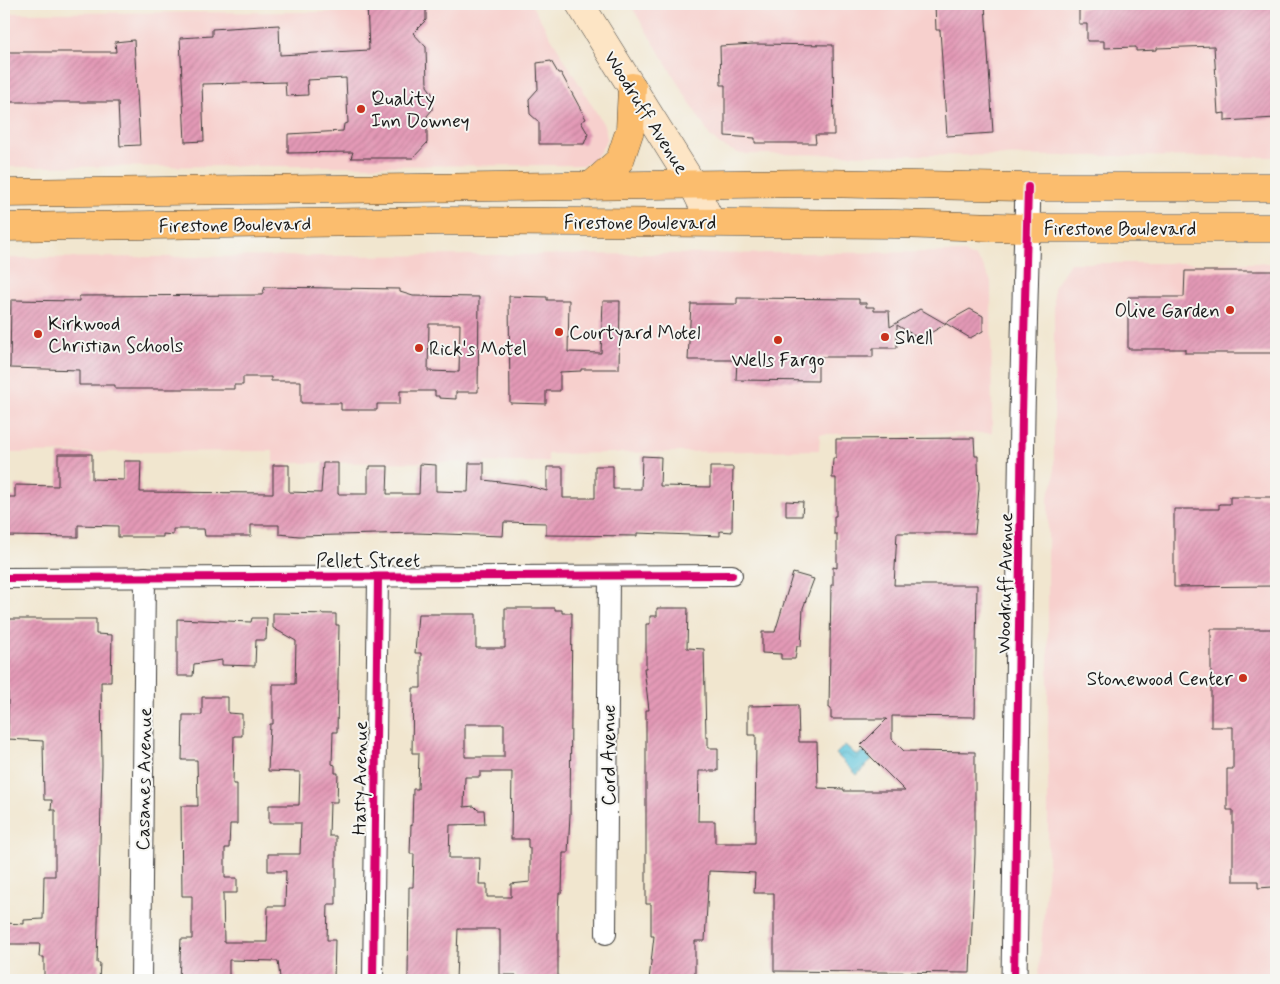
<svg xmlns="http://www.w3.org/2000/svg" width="1280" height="984" viewBox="0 0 1280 984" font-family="Mynerve,sans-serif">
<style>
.built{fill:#f7d0cd}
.water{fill:url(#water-waves);stroke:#3e717c}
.building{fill:url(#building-hatch);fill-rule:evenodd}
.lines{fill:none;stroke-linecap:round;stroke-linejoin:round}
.minor-casing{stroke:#3c3a37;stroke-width:22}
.tertiary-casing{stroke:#3c3a37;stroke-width:27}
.secondary-casing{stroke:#3c3a37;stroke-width:29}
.primary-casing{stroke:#3c3a37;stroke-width:29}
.minor{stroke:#fff;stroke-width:20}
.tertiary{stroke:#fff;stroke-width:25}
.secondary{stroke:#fde5c5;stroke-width:28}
.primary{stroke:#fbbd6e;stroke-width:28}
.cycleway-casing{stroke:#f6f6f2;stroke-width:11}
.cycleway{stroke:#d6006c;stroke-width:8}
.poi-dot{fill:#c8321e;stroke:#f6f6f2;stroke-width:2}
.labels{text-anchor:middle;stroke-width:4;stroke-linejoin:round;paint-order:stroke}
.poi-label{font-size:19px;fill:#1c1c1c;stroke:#f6f6f2;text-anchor:start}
.street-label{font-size:19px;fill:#1c1c1c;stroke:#f6f6f2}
</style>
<defs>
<pattern id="water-waves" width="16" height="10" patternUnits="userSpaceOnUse" patternTransform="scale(1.25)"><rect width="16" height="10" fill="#60c6dd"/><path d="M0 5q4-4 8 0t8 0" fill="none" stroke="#53aabd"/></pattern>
<pattern id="building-hatch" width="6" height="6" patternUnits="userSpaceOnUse" patternTransform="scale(1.25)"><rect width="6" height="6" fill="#e399b6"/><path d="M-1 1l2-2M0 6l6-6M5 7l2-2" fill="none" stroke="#c2839c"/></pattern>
</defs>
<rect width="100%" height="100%" fill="#f6f6f2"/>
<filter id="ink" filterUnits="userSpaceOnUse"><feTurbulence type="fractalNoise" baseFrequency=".02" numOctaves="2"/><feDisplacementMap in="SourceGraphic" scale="10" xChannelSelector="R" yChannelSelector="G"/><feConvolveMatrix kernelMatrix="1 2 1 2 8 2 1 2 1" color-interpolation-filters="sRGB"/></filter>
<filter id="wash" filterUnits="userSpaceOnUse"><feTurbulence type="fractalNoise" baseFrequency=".0096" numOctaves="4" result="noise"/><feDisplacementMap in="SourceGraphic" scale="20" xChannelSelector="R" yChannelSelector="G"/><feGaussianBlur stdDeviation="1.12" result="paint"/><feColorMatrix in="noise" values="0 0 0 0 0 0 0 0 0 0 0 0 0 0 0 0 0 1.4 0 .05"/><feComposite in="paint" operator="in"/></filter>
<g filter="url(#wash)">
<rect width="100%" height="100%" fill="#f1e6cf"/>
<g class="built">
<path d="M370,4h161l74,123 2,12 -7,13 -8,9 -8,4 -580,2v-154l366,-1z"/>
<path d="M630,4h646v153l-536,-3 -20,-9 -10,-9z"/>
<path d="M965,252l3,4h6l7,7 10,18 1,152 -172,1 -1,16 -271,4v8l-275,1v-12l-269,2v-195z"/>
<path d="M1070,263h206v717h-238l10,-115v-369l6,-16v-192z"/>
</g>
<path class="water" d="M845,745l12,11 6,-5 9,9 -15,15 -21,-21z"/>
<g id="blocks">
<g class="building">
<path d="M367,4h59v16l-13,13 13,14 1,39 5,7v17l-5,6v27l-14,15h-62l2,-6 -65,1v-19l55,-3 1,-7 4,-1 -2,-45 -39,2 1,15 -22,1 -1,-14 -83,2 2,57 -19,1 -5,-104 32,-2v-7l67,-4 1,30 89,-5z"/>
<path d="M935,4h50l8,129 -46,3 -7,-106h-4z"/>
<path d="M1087,4h189v114l-51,3v-8l-7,1 -4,-68 -57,2v2l-21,1v-4l-32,1v-7h-17v-17h-8v-16h8z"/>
<path d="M134,40l6,105 -20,1 -2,-44h-114v-50h112l-1,-10z"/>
<path d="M754,44l79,1 1,90h-19l1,8h-61v-5l-30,-2v-51h-4l-1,-39z"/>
<path d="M551,61l7,12h3l25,46 -5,3 7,12 -4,10h-45v-22l-9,-8 -1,-15 9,-10 -1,-26z"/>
<path d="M1185,271h91v82h-91v-4h-57v-52h56z"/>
<path d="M265,287l135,2v3l13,4 66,1 -1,95h-22v7l-17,-1v-2h-4v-5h-35v13h-23v6h-36v-7h-40v-22h-30v-4h-28v8h-9v4h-119v-4h-36v-15l-69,-2 1,-68 68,1v-5l183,-1zM429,324h31l-1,48 -31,-1z"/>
<path d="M509,296l38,1v3h22l-1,52 33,1 2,-52h17l-1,68h-38v2l-21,1v19h-14v13l-36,-1z"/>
<path d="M737,298l122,1v4h7v4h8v4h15l1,16 30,-18 26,15 -26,15 -23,-14v23h-24v9h-55v24l-82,-1 1,-20h-49l3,-56h46z"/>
<path d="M970,309l13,7v15l-13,7 -25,-15z"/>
<path d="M974,438l1,18h3v7l1,25 -4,45h-78l-3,52h83l-2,132 -83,-1v23l12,12 71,1v102l-5,119 -196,-2v-78h-20l1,-20 -46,-2 -4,70h-10v39h-46l5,-44h-3v-32h-5v-194h3l-5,-42h2v-44h4v-8h7v-8h31l-1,40 17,1 2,88h2v11h10v23h-19l-1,50h17v22h40l1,-108h-8v-29l50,-1 1,37h18l1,46 26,1v2h61l-45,-45 27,-27h-56v-11h-2l2,-123h2v-18l4,1v-34h-3v-18h2v-38h-4l1,-20h3v-19z"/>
<path d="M58,454h34v25l32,1v-19h17l-1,31 133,1v-28h16v27l32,1 2,-30h15v31h30v-25h2v-3h18l-1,28h32l1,-30 16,1v26l32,1 1,-29h15v17l41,5 22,6v-24h16v31h32v-32h18v23h28l1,-33 19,1 -1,29 50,1v-20h23l-1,65 -12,-1v5l-83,-3v3l-91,-1v-12l-42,-1 -1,14 -87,-3 -117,3 -20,-2v-9h-28v11h-46l-1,-7h-31v6l-10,-1v3h-45v-11l-40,-1v12l-74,-1v-39h11v-12l43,1z"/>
<path d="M1230,497h42v6h2l1,83 -101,1v-78h45v-5h11z"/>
<path d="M786,501l17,1 -1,14h-16z"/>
<path d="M793,573l21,6 -11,29 -2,38h-4l-2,13h-14v-5l-19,-1v-21h13z"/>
<path d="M505,608h50v2h7v3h10l-2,202 -2,38h-5l-1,40h-3l-1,18v69h-42v-5h-16v-46h-42l-2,51 -48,-2 1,-91h4l1,-33h-4l1,-29 1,1 1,-37h5l1,-36h-7l1,-65h8v-35h-6l3,-39h58v34h29zM465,724h39v33h-39zM480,772h32l-1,67h17v8l2,1v34l-19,2v13h-24v-13h-8l1,-26h-31l1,-33 35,-1 -1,-14h-6l-4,-4 -10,1 1,-30h15z"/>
<path d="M273,613l63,1v11h3l-2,107h-4l-1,32 3,1v8h3l-1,29h-7l-1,34h7v68h-8l-1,36h8l-1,40 -54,-2 -2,-17 -49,-1v20h-50l2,-41h11v-43h-10l-1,-90h17l-1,-46h-15l1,-45h19v-18h26v16l14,1v22h-8l-1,48h4v40h-7l-1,24h-4v30h12v15h-14l1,49h43l1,-36h17l1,-35h-18v-17h32l1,-31h-32v-18h30l1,-33 -32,-1 2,-47h3v-40h22l1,-43 -23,-13z"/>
<path d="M252,618h15l-1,22h-10l-1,26 -33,-1v-5l-28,4 -1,12h-16v-57l74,3z"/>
<path d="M9,619h87v15l16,1 -1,47h-10l1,83 -5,198h3l-1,17h-55v-23h-5l1,-13h-36v-21l20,1v-4l19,-1 1,-43h11v-66h-4l1,-10h-8l-1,-59 -35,-2v-46l-2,-31h-2v-31h5z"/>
<path d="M1211,629h65v252h-3v6l-15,1v-7h-25v-71h-6v-41h6v-42h-22z"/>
</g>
</g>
</g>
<g filter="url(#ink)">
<use href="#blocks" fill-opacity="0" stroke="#3c3a37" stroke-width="1"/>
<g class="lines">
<g class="minor-casing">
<g id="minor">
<path d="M4,578l728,-3"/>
<path d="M606,934l3,-358"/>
<path d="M141,980l4,-403"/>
<path d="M373,980l5,-403"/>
</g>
</g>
<g class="tertiary-casing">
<path id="tertiary" d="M1014,980l8,-566 6,-227"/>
</g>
<g class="secondary-casing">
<path id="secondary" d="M580,4l113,181 18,37"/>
</g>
<g class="primary-casing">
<g id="primary">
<path d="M591,186l29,-26 10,-30 2,-43"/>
<path d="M4,193l813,-10 211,4h248"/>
<path d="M4,227l438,-6 455,3 131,4h248"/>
</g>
</g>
<use href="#minor" class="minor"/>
<use href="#tertiary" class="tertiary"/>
<use href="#secondary" class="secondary"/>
<use href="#primary" class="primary"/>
<g class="cycleway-casing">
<g id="cycleway">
<path d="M4,578l728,-3"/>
<path d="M373,980l5,-403"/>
<path d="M1014,980l8,-566 6,-227"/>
</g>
</g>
<use href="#cycleway" class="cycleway"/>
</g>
</g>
<g class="poi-dot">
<circle cx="361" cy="109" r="5"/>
<circle cx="1230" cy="310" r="5"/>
<circle cx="559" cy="332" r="5"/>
<circle cx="38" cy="334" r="5"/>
<circle cx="885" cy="337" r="5"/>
<circle cx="778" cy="340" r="5"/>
<circle cx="419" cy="348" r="5"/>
<circle cx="1243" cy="678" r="5"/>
</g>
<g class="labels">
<g class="poi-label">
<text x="371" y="105">Quality<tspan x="371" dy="22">Inn Downey</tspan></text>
<text x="1220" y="317" text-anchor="end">Olive Garden</text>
<text x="48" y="330">Kirkwood<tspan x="48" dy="22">Christian Schools</tspan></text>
<text x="569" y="339">Courtyard Motel</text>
<text x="895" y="344">Shell</text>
<text x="429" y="355">Rick's Motel</text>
<text x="778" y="366" text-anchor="middle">Wells Fargo</text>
<text x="1233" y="685" text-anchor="end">Stonewood Center</text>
</g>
<g class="street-label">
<text transform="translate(647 112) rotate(58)" y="7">Woodruff Avenue</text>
<text x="640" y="229">Firestone Boulevard</text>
<text transform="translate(235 224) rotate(-1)" y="7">Firestone Boulevard</text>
<text x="1120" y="235">Firestone Boulevard</text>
<text x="368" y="567">Pellet Street</text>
<text transform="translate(1004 583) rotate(-89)" y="7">Woodruff Avenue</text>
<text transform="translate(608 755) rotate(-90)" y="7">Cord Avenue</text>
<text transform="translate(359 778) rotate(-89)" y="7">Hasty Avenue</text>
<text transform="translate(143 779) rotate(-89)" y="7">Casanes Avenue</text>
</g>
</g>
<rect width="1280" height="984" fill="none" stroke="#f6f6f2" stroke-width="20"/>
</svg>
